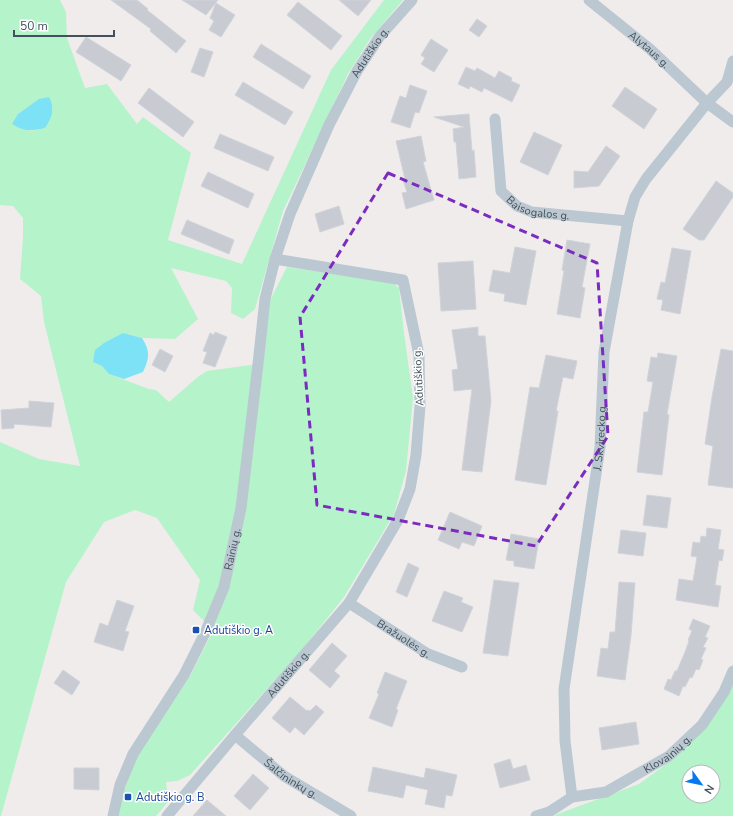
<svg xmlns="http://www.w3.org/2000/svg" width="733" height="816" viewBox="0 0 733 816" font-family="'Nunito Sans',sans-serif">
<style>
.green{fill:#b5f3ca;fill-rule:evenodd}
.water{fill:#7de2f5}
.building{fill:#c8ccd2;stroke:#d0d3d9}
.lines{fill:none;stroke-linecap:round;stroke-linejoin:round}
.street{stroke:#bbc8d1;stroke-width:11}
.marked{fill:none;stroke:#7b2cbf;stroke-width:3;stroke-dasharray:8 5;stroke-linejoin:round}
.transit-dot{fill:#1a4fb4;stroke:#fff;stroke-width:1.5}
.labels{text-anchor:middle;stroke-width:3;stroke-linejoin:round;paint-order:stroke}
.street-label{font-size:11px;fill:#43515c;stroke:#fff}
.transit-label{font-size:11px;fill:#164399;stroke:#fff;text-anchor:start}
</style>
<rect width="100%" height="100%" fill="#f0ecec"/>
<g class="green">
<path d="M0,0h60l6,12 1,26 18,50 22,-4 30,40 6,-7 48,36 -23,87 74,24 89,-194 53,-70h19l-33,39 -22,35 -65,137 -28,98 -12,10 -12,-6 1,-25 -6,-7 -55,-13 27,51 -23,20 -33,-1 -19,-5 -30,29 9,4 7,8 40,15 7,1 13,12 30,-26 8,-5 51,-7 5,-50 24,-47 106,16 6,5 5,45 9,65 -7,73 -12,43 -50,83 -43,54 -111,124 -13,6 -11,1 2,20 -12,14h-38l5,-23 14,-37 53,-80 25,-49 -11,-6 -11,-11 7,-30 -43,-62 -22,-8 -31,12 -38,60 -65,234h-1v-374l39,17 41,7 -36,-144 -3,-26 -21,-17 3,-42v-19l-10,-12 -13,-1zM30,106l15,22 -15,3 -12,-17z"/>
<path d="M733,681v135h-178v-1l84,-31 34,-25zM689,772h24v24h-24z"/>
</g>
<g class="water">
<path d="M49,97c6,11 3,21 -4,31 -14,3 -20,4 -33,-4l6,-10 21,-15z"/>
<path d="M123,333l19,5c8,13 8,19 1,34l-19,7 -15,-5 -7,-8 -9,-4 2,-12 9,-7z"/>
</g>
<g class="building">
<path d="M111,0h26l11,9 -1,1 39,31 -10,12 -26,-22 1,-2z"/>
<path d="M182,0h36l-12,15z"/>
<path d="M339,0h32l-13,16z"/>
<path d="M298,2l44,34 -11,14 -44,-35z"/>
<path d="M216,3l19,12 -14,22 -12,-7 5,-9 -4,-3z"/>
<path d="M477,19l10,7 -8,11 -10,-7z"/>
<path d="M86,37l45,28 -10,16 -45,-29z"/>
<path d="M431,39l17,11 -14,22 -13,-8 4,-6 -4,-3z"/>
<path d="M261,44l50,32 -8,13 -50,-32z"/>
<path d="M200,48l13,4 -9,25 -13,-5z"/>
<path d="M466,67l9,4 2,-3 18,10 4,-7 13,7 -1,3 9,4 -8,17 -28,-14 -2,4 -12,-6 -1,3 -11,-5z"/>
<path d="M243,82l50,30 -8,13 -50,-30z"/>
<path d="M410,85l17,6 -8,22 -4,-1 -5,16 -19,-6 9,-26 6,2z"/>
<path d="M625,87l32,22 -13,20 -32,-23z"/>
<path d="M149,88l45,34 -11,15 -45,-34z"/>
<path d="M469,114l3,37 2,-1 2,27 -17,2 -3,-37h-2l-1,-13 11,-2 -30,-10z"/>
<path d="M534,132l28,13 -14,30 -28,-13z"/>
<path d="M220,134l54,23 -6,14 -54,-23z"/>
<path d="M421,136l5,25 -3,1 11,38 -28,9 -4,-16 5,-1 -4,-12 2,-1 -9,-38z"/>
<path d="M606,146l14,10 -21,30 -25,2v-17l14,1z"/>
<path d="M208,172l46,22 -6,14 -47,-22z"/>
<path d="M716,181l17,12v4l-29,43h-5l-16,-11z"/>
<path d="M339,206l5,18 -24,8 -5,-18z"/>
<path d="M187,220l47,20 -5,14 -48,-20z"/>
<path d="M567,240l23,4 -8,43 3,1 -5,30 -23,-4 7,-43 -2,-1z"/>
<path d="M515,247l21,4 -10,54 -22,-4 1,-7 -16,-3 4,-21 17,3z"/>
<path d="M672,248l19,3 -11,63 -19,-4 2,-10 -6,-1 4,-17 4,1z"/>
<path d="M473,261l3,48 -35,2 -3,-48z"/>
<path d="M478,327v9h7l6,65 -9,71 -20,-2 10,-81 -18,2 -2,-21 6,-1 -6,-39z"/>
<path d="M215,332l12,5 -12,30 -12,-4 4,-11 -4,-1 7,-18 4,2z"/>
<path d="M160,349l13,7 -8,16 -13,-7z"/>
<path d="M721,349l12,2v137l-25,-3 5,-39 -8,-2 7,-47z"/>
<path d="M658,353l19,3 -10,58 2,1 -7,60 -25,-3 7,-60h4l5,-30 -6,-1 4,-24 6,1z"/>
<path d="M546,355l31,6 -4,18 -10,-2 -7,34h2l-12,74 -31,-5 15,-93 9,1z"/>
<path d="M29,401l25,2 -3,24 -37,-3v4l-12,1 -1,-19 28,-2z"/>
<path d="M647,495l24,3 -4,30 -24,-3z"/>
<path d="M450,512l32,14 -8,20 -12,-4 -3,7 -21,-9z"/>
<path d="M707,528l14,2 -3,19 6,1 -2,11 -3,-1 -4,25 6,1 -3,21 -42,-7 3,-21 14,2 4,-24 -6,-1 2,-14 7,1 1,-7 5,1z"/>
<path d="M621,530l25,3 -3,23 -25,-3z"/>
<path d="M511,534l28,5 -5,30 -20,-3v-5l-8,-1z"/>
<path d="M408,563l11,5 -12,29 -11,-5z"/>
<path d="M494,580l25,3 -11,73 -25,-3z"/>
<path d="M619,582l16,1 -4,52 -6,45 -28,-4 4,-28 7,1 2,-17h5z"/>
<path d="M444,591l19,7 -2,4 12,5 -11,25 -30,-11z"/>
<path d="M117,600l17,6 -9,25 4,1 -6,19 -29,-9 6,-19 8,3z"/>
<path d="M693,619l17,7 -5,11 3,1 -5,9 3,1 -5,11 2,1 -4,10 -3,-1 -4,9 -2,-1 -5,10 -2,-1 -4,10 -15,-7 4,-10 3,1 4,-9h2l8,-19 4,-11 -1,-1 4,-9 -3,-2z"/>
<path d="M332,643l15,13 -13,15 6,5 -10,12 -21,-18z"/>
<path d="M63,670l17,12 -8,13 -18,-12z"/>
<path d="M385,672l22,9 -11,28 2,1 -6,17 -23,-9 10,-24 -2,-1z"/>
<path d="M290,697l17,14 1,-1 2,1 6,-6 8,7 -20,23 -9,-8 -5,6 -18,-15z"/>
<path d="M636,722l3,22 -37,6 -3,-22z"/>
<path d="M510,759l3,10 13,-4 4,15 -30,8 -6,-24z"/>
<path d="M373,767l51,11 2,-10 31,7 -5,21 -6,-1 -2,13 -19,-4 3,-14 -22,-5 -3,13 -35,-7z"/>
<path d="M74,768h25v22l-25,-1z"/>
<path d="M253,774l16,14 -19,22 -16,-14z"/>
<path d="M207,800l19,16h-33z"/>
</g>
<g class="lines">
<g class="street">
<path id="s1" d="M589,0l61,49 57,54 26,19"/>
<path id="s2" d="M495,119l6,72 16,15 15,6 96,9"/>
<path id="s3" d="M349,603l79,51 34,13"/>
<path id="s4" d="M235,735l49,41 67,40"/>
<path id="s5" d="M572,797l-7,-56 -1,-52 36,-242 4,-95 24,-131 7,-24 11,-18 61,-76 20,-21 6,-21"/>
<path id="s6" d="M113,816l7,-31 13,-31 51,-79 21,-42 19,-46 17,-79 17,-144 7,-65 10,-40"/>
<path id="s7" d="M167,816l68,-81 114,-132 49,-83 12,-31 6,-34 4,-49 -1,-51 -16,-75 -128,-21 15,-45 39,-89 28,-54 23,-35 32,-36"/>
<path id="s8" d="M536,816l13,-4 23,-15 34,-5 63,-36 33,-31 22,-33 9,-21"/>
</g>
</g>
<path class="marked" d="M388,173l209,90 11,173 -72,110 -219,-41 -17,-188z"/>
<g class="transit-dot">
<rect x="192" y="626" width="8" height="8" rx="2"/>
<rect x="124" y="793" width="8" height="8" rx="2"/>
</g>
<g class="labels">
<g class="street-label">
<text dy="4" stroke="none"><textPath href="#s1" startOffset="78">Alytaus g.</textPath></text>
<text dy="4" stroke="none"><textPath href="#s7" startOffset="979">Adutiškio g.</textPath></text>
<text dy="4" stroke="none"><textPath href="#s2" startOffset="115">Baisogalos g.</textPath></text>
<text transform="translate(418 377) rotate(-93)" y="4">Adutiškio g.</text>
<text dy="4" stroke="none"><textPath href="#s5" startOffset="363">J. Skvirecko g.</textPath></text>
<text dy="4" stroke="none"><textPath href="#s6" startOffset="295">Rainių g.</textPath></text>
<text dy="4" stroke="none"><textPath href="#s3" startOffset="65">Bražuolės g.</textPath></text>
<text dy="4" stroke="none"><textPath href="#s7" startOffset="187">Adutiškio g.</textPath></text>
<text dy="4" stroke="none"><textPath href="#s8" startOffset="148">Klovainių g.</textPath></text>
<text dy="4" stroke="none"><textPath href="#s4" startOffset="71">Šalčininkų g.</textPath></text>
</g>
<g class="transit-label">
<text x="204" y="634">Adutiškio g. A</text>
<text x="136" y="801">Adutiškio g. B</text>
</g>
</g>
<g transform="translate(701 784) rotate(123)"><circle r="19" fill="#ffffff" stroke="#b4b9be"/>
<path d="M0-3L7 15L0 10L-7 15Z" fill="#0678f0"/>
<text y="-6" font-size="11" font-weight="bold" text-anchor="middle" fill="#43515c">N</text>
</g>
<path d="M14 30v6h100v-6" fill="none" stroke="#43515c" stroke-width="2"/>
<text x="20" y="30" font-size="12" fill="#43515c" stroke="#ffffff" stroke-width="3" paint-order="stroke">50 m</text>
</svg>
